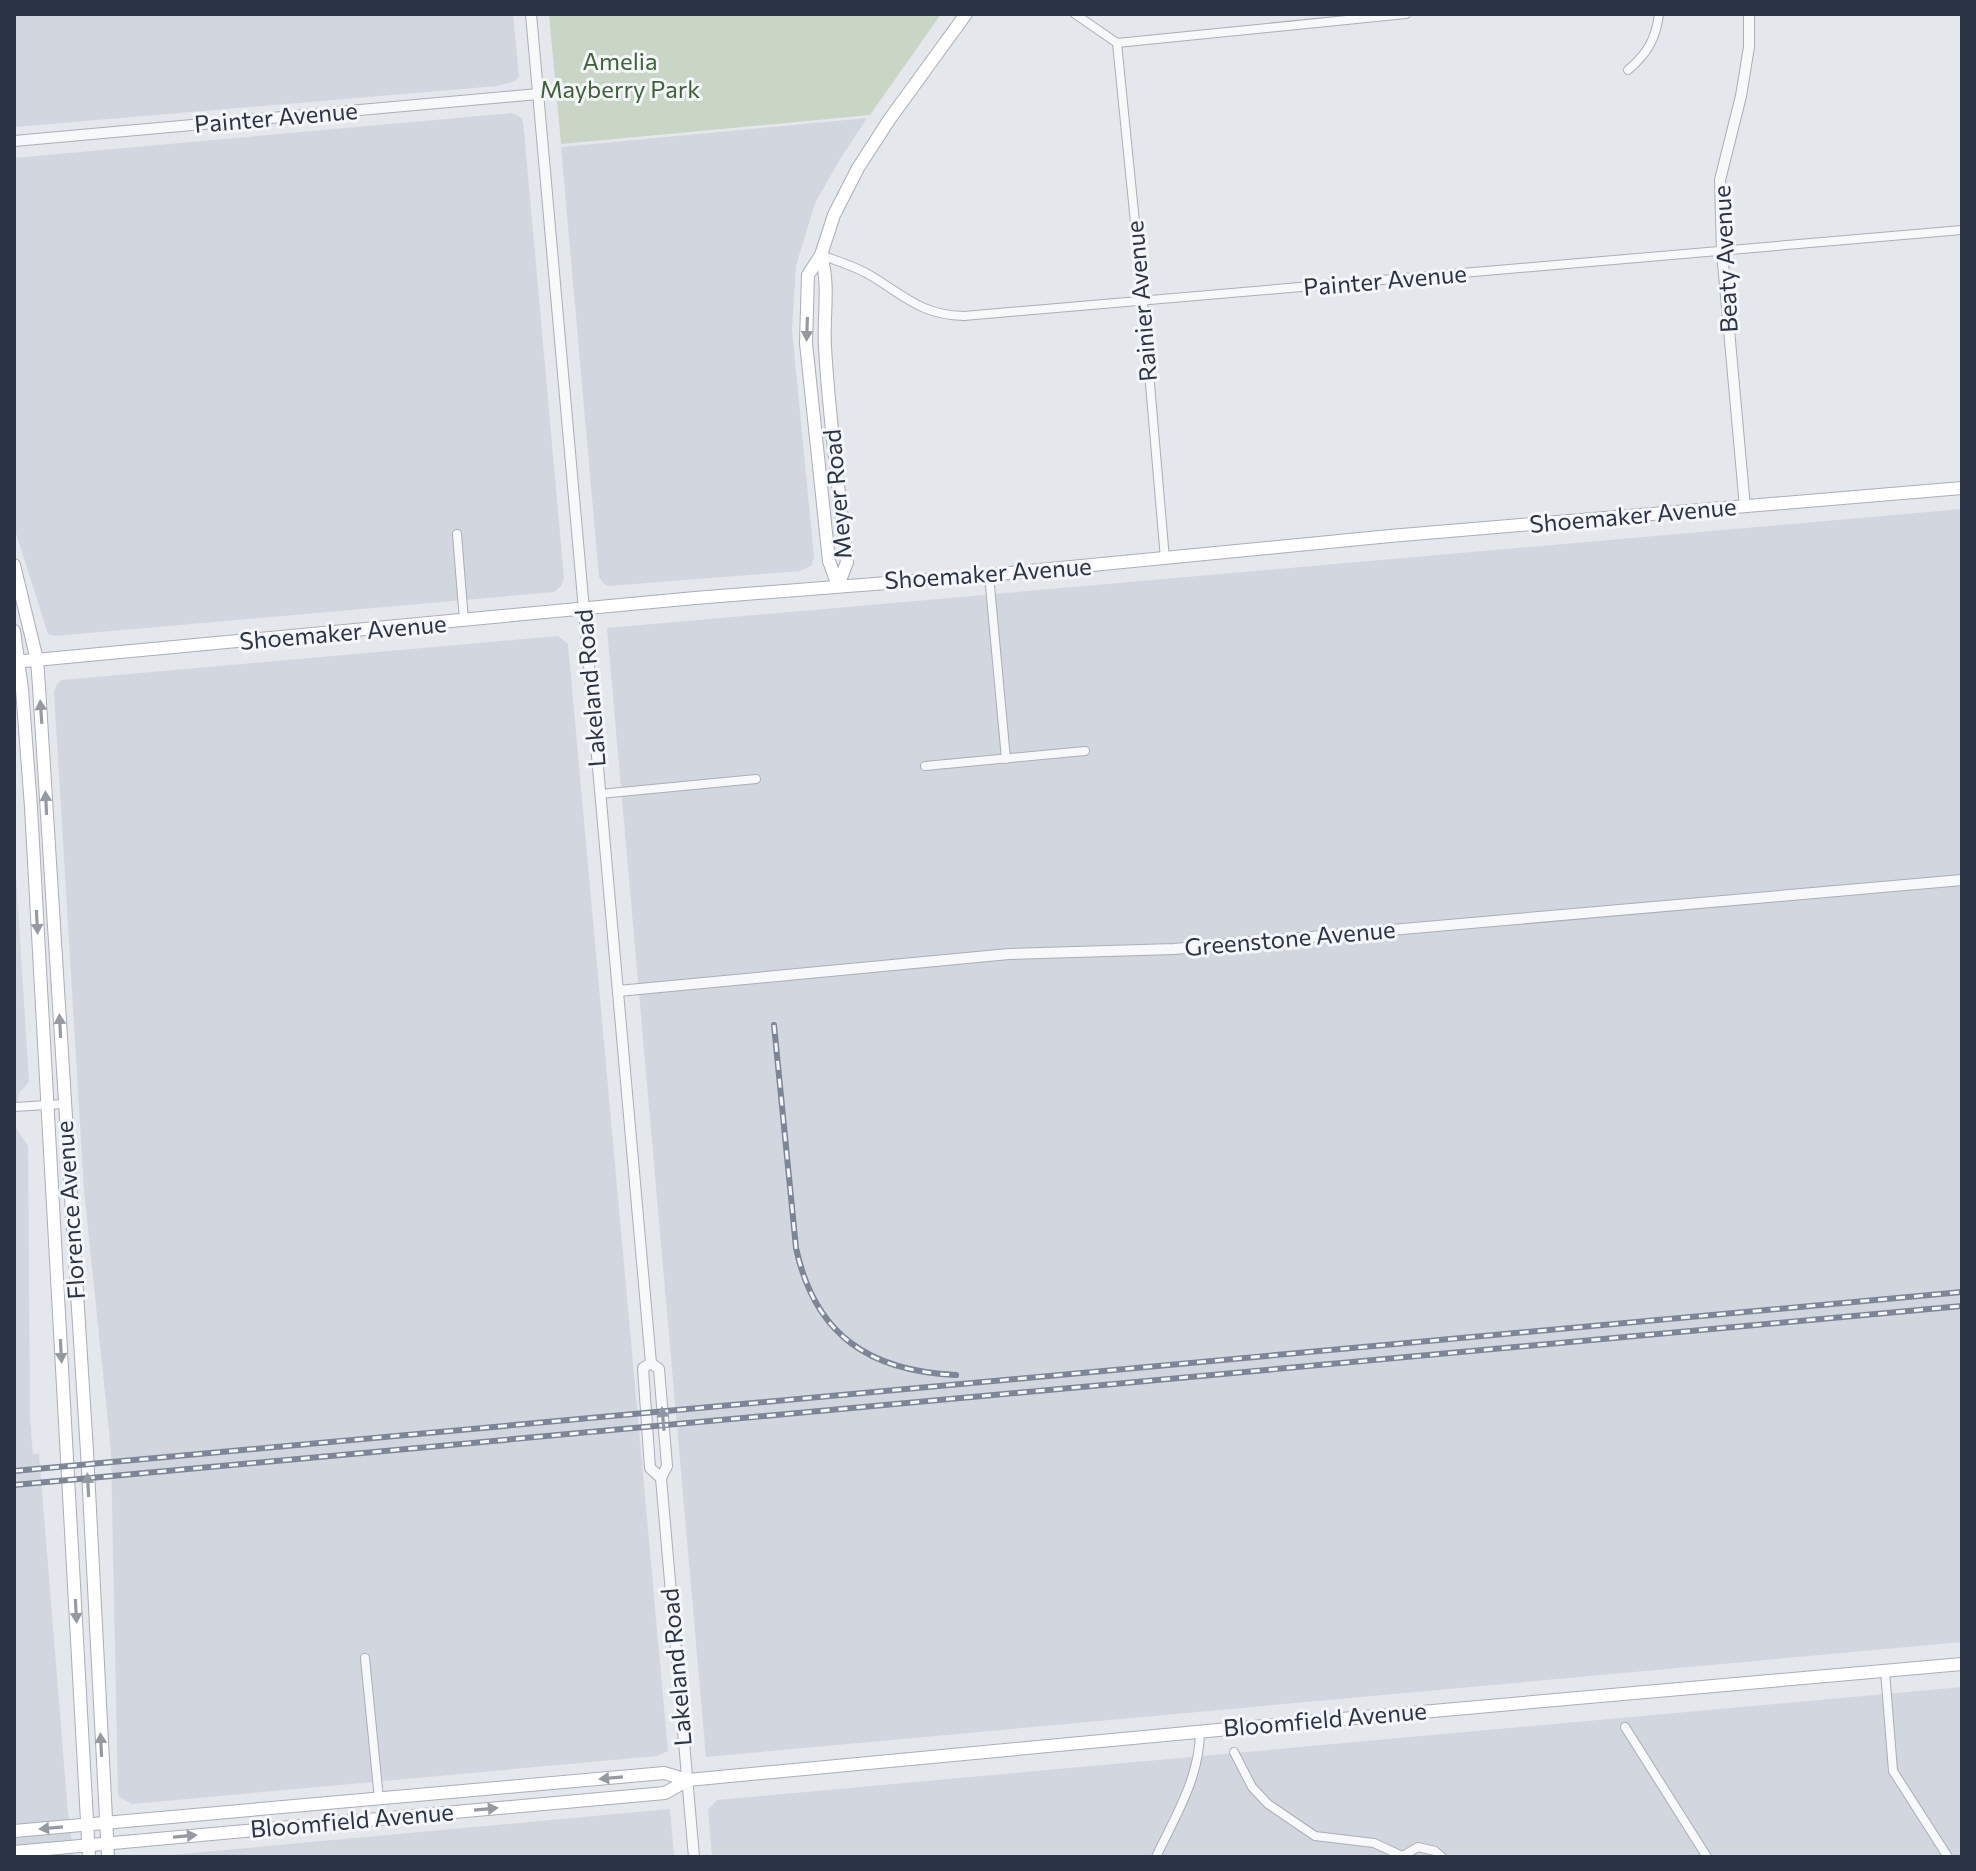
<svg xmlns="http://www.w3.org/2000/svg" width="1976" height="1871" viewBox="0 0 1976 1871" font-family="Commissioner,sans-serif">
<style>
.built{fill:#d2d6de}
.green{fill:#c9d6c5}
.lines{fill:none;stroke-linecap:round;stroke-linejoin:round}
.minor-casing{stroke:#a9aeb7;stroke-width:10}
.tertiary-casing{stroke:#a9aeb7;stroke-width:12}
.secondary-casing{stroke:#a9aeb7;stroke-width:14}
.minor{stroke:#f7f8fa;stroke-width:8}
.tertiary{stroke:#f7f8fa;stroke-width:10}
.secondary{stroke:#fff;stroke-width:12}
.rail-casing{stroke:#7d8696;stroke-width:6}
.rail{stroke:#f4f6f9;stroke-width:3;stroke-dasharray:9;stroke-linecap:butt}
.oneway{fill:#959aa2}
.oneway2{fill:#9196a0}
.labels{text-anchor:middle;stroke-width:6;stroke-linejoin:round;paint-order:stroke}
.park-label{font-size:24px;fill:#3f6138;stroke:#f4f6f9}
.street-label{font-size:24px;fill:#2b3445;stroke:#f4f6f9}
</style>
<rect width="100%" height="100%" fill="#e4e7ec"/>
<g class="built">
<path d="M14,14h499l6,63 -4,4 -18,5 -483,41z"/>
<path d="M512,113l10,5 2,13 40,447 -3,8 -7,6 -499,44 -7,-2 -34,-107v-369z"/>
<path d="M867,118l-25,38 -27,47 -19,63 -4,64 22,227 -3,9 -11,5 -191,15 -5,-2 -5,-7 -38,-430z"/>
<path d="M1962,509v1133l-1256,115 -99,-1129z"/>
<path d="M558,636l10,8 100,1107 -11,5 -525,48 -14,-8 -7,-345 -27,-261 -30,-498 3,-8 5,-4z"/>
<path d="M14,845l15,237 -10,11 -5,28z"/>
<path d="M14,1125l14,21 2,273 3,35h6l29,359 6,44h-60z"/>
<path d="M1962,1687v170h-1250l-4,-47 9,-10z"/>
<path d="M670,1809l4,48h-525z"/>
</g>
<path class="green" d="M549,14h392l-71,101 -309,29z"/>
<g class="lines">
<g class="minor-casing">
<g id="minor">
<path d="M1075,14l42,29 289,-29"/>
<path d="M1117,43l26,259 22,257"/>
<path d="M1628,70c19,-16 28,-31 31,-56"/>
<path d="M821,255c16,6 33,11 47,19 36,21 52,41 96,42l998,-86"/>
<path d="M457,534l7,87"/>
<path d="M989,575l17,184"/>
<path d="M925,766l160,-15"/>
<path d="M600,794l156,-15"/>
<path d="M14,1107l50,-3"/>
<path d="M365,1658l14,141"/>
<path d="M1885,1671l8,100 55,86"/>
<path d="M1625,1727l82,130"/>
<path d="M1234,1752l18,35 16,17 47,32 59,7 28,13"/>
<path d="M1156,1857c19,-40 44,-80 44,-126"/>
<path d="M1401,1857l17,-10 17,4 7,6"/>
</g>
</g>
<g class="tertiary-casing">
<g id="tertiary">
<path d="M531,14l120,1349 8,6 8,97 -6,12 33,379"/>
<path d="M14,141l524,-47"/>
<path d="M1745,507l-23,-255 -2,-72 21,-84 8,-49v-33"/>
<path d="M618,991l391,-37 165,-5 788,-69"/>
<path d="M651,1363l-8,5 7,100 11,10"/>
</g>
</g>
<g class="secondary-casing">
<g id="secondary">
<path d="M821,255c9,31 2,61 4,92 4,72 14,144 22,215l-9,24"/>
<path d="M14,565l23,95 2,27 48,765 21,405"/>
<path d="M838,586l-9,-25 -23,-218 2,-68 13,-20 13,-40 24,-47 31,-48 77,-106"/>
<path d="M14,631l8,58 9,118 58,1050"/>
<path d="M14,662l681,-64 294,-23 401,-39 572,-48"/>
<path d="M14,1831l650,-58 24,7 541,-51 733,-65"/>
<path d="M14,1852l651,-59 23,-13"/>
</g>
</g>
<use href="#minor" class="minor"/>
<use href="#tertiary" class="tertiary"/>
<use href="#secondary" class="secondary"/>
<g class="rail-casing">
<g id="rail">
<path d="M774,1025l22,223c19,88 74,123 160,127"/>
<path d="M14,1471l1948,-179"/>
<path d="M14,1485l1948,-179"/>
</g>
</g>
<use href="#rail" class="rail"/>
</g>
<defs><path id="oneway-solid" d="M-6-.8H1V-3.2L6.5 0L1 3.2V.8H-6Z" transform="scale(2)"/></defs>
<g class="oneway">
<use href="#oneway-solid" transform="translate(807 329) rotate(92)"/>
<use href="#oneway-solid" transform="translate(41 712) rotate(-94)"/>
<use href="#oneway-solid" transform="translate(46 803) rotate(-93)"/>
<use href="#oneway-solid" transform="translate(37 922) rotate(87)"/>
<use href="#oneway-solid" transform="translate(60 1026) rotate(-93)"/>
<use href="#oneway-solid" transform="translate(61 1351) rotate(87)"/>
<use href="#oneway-solid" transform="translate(88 1485) rotate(-93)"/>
<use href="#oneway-solid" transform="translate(76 1611) rotate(87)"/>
<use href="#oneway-solid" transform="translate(101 1745) rotate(-93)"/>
<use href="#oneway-solid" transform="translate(611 1778) rotate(175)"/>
<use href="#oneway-solid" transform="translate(486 1809) rotate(-5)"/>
<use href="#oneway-solid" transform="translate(51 1828) rotate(175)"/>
<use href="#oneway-solid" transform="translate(185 1836) rotate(-5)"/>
</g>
<use class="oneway2" href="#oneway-solid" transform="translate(663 1419) rotate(-95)"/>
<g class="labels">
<g class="park-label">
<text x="620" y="70">Amelia<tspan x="620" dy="28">Mayberry Park</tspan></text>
</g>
<g class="street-label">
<text transform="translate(276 118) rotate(-5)" y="8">Painter Avenue</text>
<text transform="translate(1726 259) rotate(-93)" y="8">Beaty Avenue</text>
<text transform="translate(1385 281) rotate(-5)" y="8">Painter Avenue</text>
<text transform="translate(1142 301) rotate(-95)" y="8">Rainier Avenue</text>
<text transform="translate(838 494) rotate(-95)" y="8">Meyer Road</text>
<text transform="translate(1633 516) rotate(-5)" y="8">Shoemaker Avenue</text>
<text transform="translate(988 574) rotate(-4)" y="8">Shoemaker Avenue</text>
<text transform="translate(343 633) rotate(-5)" y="8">Shoemaker Avenue</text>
<text transform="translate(591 688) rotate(-95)" y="8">Lakeland Road</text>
<text transform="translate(1290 939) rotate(-5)" y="8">Greenstone Avenue</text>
<text transform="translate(71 1210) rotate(-94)" y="8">Florence Avenue</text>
<text transform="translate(677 1667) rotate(-95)" y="8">Lakeland Road</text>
<text transform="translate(1325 1720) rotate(-5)" y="8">Bloomfield Avenue</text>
<text transform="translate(352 1821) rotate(-5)" y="8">Bloomfield Avenue</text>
</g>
</g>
<rect width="1976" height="1871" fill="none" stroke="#2b3445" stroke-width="32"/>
</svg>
